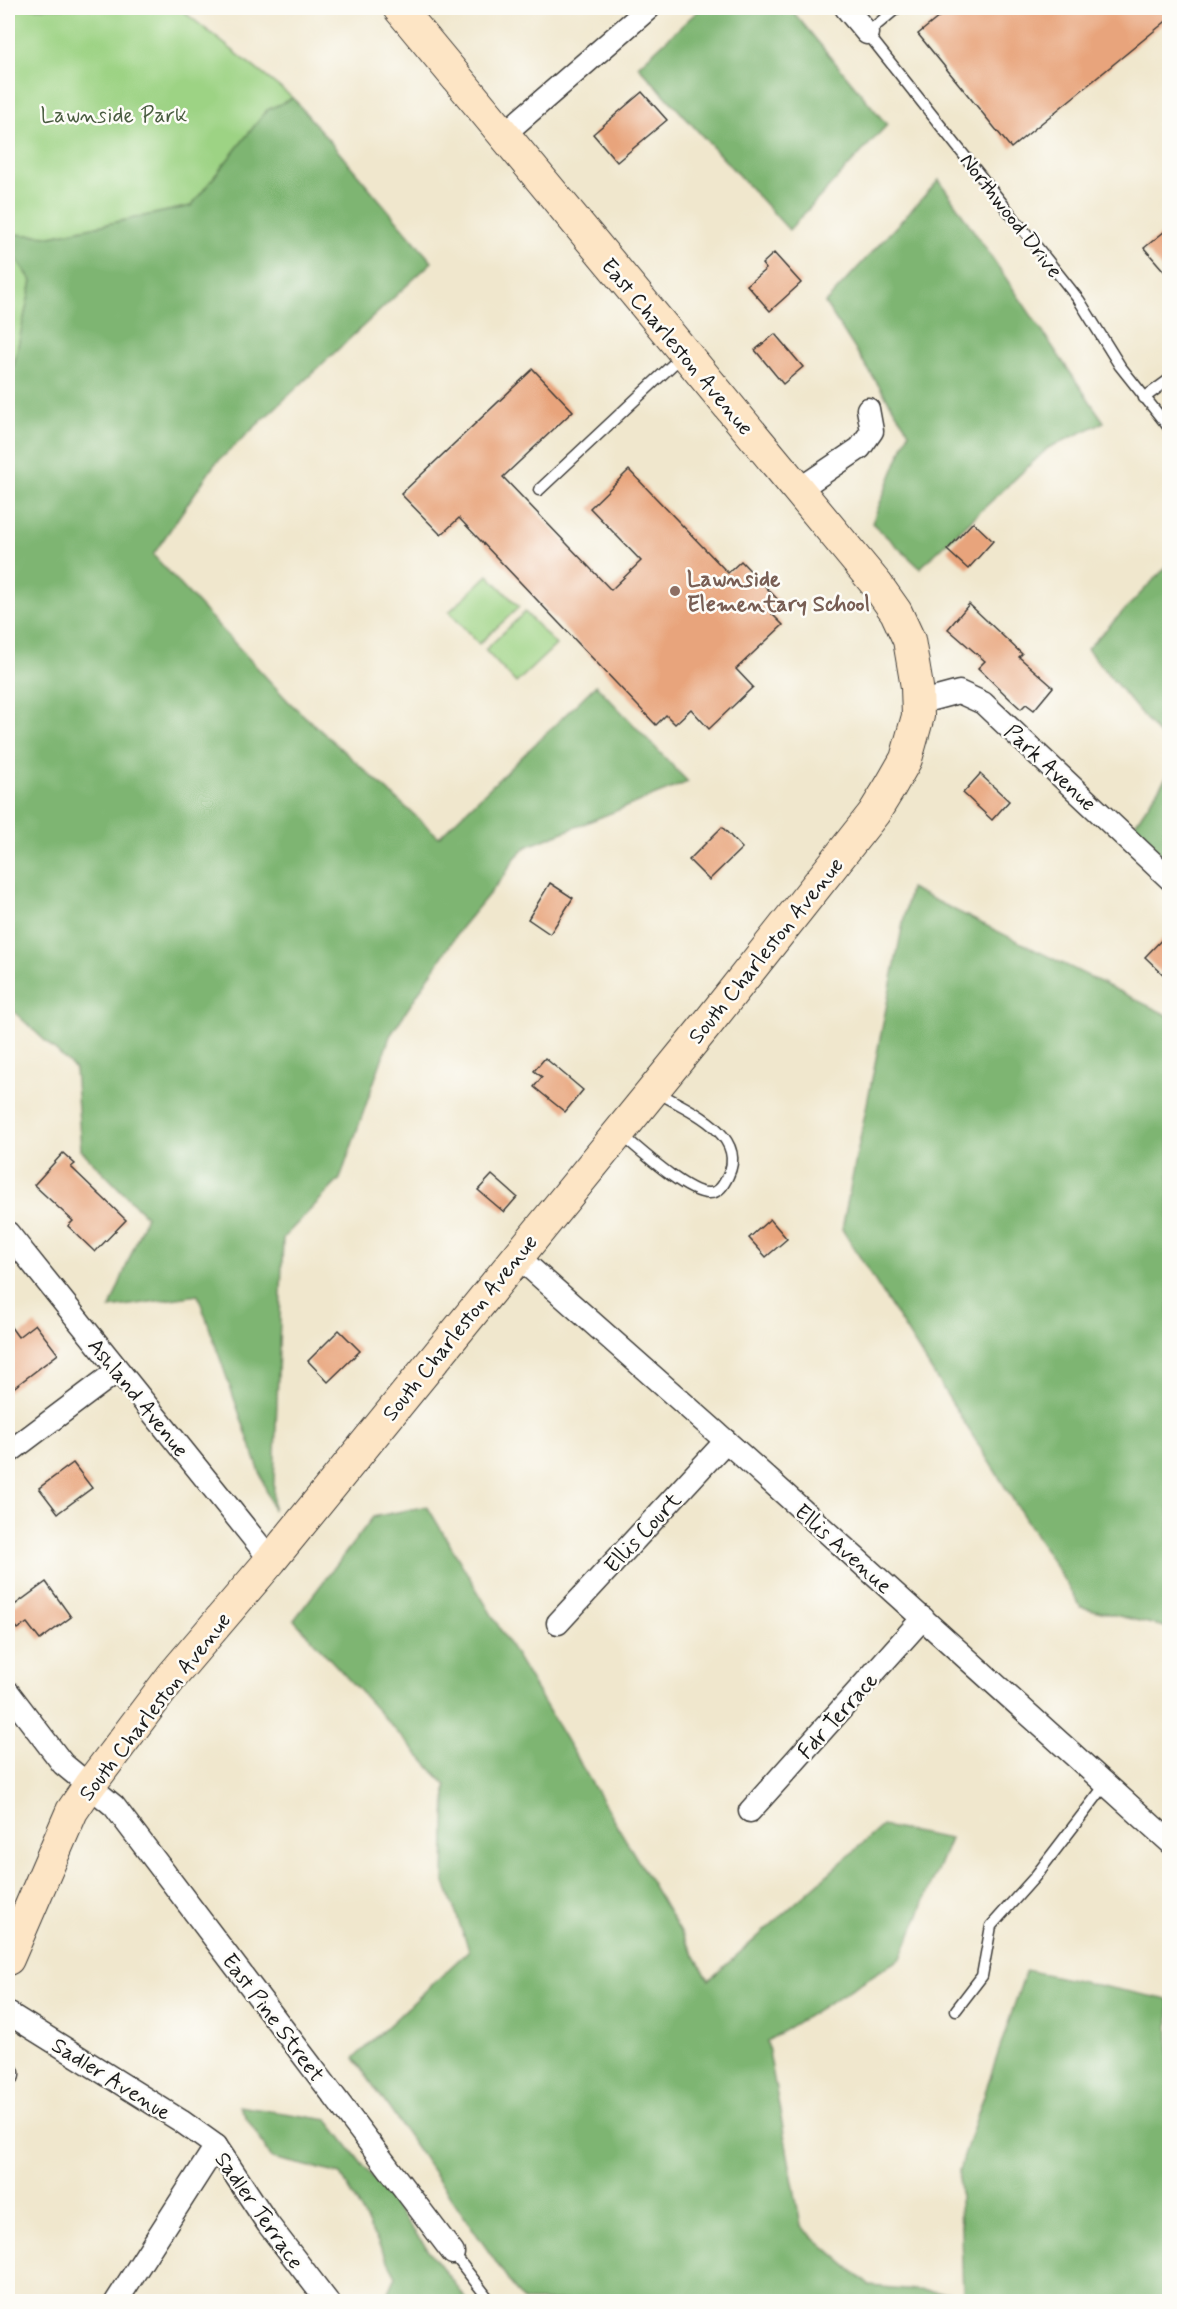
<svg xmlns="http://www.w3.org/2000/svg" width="1177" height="2309" viewBox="0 0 1177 2309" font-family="Mynerve,sans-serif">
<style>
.green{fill:#9dd384;stroke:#5c7850;stroke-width:1.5}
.forest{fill:#7eb572;stroke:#4d6847;stroke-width:1.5}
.building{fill:#e8a47b}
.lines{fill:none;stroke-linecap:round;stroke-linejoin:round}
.lane-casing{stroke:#3c3a37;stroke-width:13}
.street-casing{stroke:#3c3a37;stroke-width:25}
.secondary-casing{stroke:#3c3a37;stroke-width:34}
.lane{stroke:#fff;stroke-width:10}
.street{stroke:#fff;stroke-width:22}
.secondary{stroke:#fde5c5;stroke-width:32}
.education-dot{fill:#8d6e63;stroke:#fdfcf7;stroke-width:2}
.labels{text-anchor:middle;stroke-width:5;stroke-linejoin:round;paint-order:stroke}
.park-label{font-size:22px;fill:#495c40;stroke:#fdfcf7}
.street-label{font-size:22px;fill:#1c1c1c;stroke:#fdfcf7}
.education-label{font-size:22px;font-weight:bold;fill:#785e54;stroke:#fdfcf7;text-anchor:start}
</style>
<rect width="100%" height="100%" fill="#fdfcf7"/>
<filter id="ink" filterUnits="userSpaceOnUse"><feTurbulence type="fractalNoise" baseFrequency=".0167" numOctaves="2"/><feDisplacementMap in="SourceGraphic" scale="12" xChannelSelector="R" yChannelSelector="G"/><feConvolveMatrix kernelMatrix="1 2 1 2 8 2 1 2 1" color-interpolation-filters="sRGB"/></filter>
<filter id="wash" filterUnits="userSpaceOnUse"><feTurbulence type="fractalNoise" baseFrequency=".008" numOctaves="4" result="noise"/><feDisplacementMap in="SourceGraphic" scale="24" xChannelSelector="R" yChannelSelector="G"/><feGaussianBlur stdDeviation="1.35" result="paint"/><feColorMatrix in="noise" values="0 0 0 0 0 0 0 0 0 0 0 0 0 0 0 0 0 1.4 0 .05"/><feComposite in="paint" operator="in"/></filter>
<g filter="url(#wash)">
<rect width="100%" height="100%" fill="#f0e7cd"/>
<g class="green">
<path d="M8,8h171l114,90 -26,12 -76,96 -140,30 -43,-2z"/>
<path d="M8,247l24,34 -24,111z"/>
<path d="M488,575l31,32 -40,37 -30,-32z"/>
<path d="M525,612l31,33 -40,38 -31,-33z"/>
</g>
<g class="forest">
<path d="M701,8h89l97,117 -98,105 -151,-164z"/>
<path d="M293,98l139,164 -218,203 -61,90 136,147 150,135 157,-152 92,97 -162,65 -11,11 -11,18 -43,52 -71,108 -50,143 -57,59 -10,272 -75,-215 -88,13 36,-92 -65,-66 -6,-81 -67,-63v-614l24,-111 -24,-34v-13l43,2 140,-30 76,-96z"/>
<path d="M939,180l165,242 -56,26 -128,120 -48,-45 37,-91 -84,-129z"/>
<path d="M1169,564v183l-82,-98z"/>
<path d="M1169,773v89l-36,-35z"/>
<path d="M910,888l259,128v612l-88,-21 -239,-378z"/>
<path d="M427,1506l282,474 173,-154 68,13 -49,119 -134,83 34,185 69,60 93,8 -4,-124 67,-200 143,30v301h-646l-169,-243 115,-108 -25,-70 2,-95 -152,-165 79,-103z"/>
<path d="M239,2106l89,14 140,181h-83l11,-25 -55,-102 -69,-16z"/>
</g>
<g id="blocks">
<g class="building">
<path d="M950,8h220v10l-159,130 -93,-114z"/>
<path d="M642,92l25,28 -50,42 -24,-28z"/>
<path d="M1170,227v51l-26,-30z"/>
<path d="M774,253l27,30 -31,28 -23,-26 19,-16 -4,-5z"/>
<path d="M775,334l28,33 -20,17 -28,-34z"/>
<path d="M533,369l40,42 -70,66 108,113 30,-29 -51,-53 39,-38 99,103 13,-12 41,43 -10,10 11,11 -47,44 17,18 -44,42 -18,-20 -16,15 -9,-9 -10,10 -197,-207 -18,17 -40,-41z"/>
<path d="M973,522l20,19 -25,28 -21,-19z"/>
<path d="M969,604l53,50 -3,3 34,30 -19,23 -8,-6 -5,5 -11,-10 -32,-31 7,-7 -37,-32z"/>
<path d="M980,774l29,27 -17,19 -29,-27z"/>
<path d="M722,827l20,21 -33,32 -20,-20z"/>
<path d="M550,883l23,15 -23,36 -22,-15z"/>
<path d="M1170,931v50l-25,-24z"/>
<path d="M545,1058l38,32 -18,22 -31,-25 8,-10 -8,-6z"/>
<path d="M63,1153l12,11 -4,3 55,53 -31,32 -27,-26 5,-5 -39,-36z"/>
<path d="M492,1175l25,22 -13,15 -26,-22z"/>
<path d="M770,1219l17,20 -21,18 -17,-19z"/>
<path d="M8,1323l10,14 17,-13 23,30 -50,38z"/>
<path d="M339,1330l21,21 -32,31 -20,-21z"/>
<path d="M73,1463l19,25 -34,25 -19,-25z"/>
<path d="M46,1582l25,35 -31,23 -13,-17 -9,6 -10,-13v-6z"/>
</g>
</g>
</g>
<g filter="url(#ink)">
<use href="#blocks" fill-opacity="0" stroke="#3c3a37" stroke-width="1.5"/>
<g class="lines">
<g class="lane-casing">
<g id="lane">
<path d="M897,8l-30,25 212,267 41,66 50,63"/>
<path d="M1144,398l26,-19"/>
<path d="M539,490l145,-136"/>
<path d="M621,1134c18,15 65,59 87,59 11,1 16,-9 20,-17 21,-43 -44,-68 -73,-85"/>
<path d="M956,2010l26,-34 9,-50 43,-48 72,-94"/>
<path d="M453,2253l38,49"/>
</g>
</g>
<g class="street-casing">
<g id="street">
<path d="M846,8l21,25"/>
<path d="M504,134l145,-126"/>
<path d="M798,490l62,-42 12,-17 -4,-22"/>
<path d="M918,703l41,-11 24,11 187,176"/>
<path d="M8,1233l263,327"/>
<path d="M517,1256l209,185 444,401"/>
<path d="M8,1453l109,-82"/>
<path d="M558,1623l168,-182"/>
<path d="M8,1692l55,72 51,42 339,447"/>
<path d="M750,1811l173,-193"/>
<path d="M8,2013l173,108 35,25 52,78 60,78"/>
<path d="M8,2075v-2"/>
<path d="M116,2302l100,-156"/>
</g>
</g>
<g class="secondary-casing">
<path id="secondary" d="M8,1959l64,-148 17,-25 84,-111 98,-115 437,-537 166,-210 16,-26 16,-28 12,-43 -1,-29 -8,-47 -13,-28 -19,-27 -478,-577"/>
</g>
<use href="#lane" class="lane"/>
<use href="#street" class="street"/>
<use href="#secondary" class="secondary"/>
</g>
</g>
<circle class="education-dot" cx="675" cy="591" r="6"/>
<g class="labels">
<g class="park-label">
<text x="114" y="122">Lawnside Park</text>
</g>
<g class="street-label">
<text transform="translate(1012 215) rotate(52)" y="8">Northwood Drive</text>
<text transform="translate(678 346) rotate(50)" y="8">East Charleston Avenue</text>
<text transform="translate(1051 767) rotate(43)" y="8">Park Avenue</text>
<text transform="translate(765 950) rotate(-51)" y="8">South Charleston Avenue</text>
<text transform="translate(459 1327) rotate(-51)" y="8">South Charleston Avenue</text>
<text transform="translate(139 1397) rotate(51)" y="8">Ashland Avenue</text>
<text transform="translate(642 1532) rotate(-47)" y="8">Ellis Court</text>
<text transform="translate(844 1548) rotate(42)" y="8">Ellis Avenue</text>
<text transform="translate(154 1706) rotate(-52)" y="8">South Charleston Avenue</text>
<text transform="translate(837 1715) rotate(-48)" y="8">Fdr Terrace</text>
<text transform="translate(274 2017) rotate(53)" y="8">East Pine Street</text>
<text transform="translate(112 2078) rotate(32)" y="8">Sadler Avenue</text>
<text transform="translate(260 2210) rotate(55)" y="8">Sadler Terrace</text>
</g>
<g class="education-label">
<text x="687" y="586">Lawnside<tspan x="687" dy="25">Elementary School</tspan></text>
</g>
</g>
<rect width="1177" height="2309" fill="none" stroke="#fdfcf7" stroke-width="30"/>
</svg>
